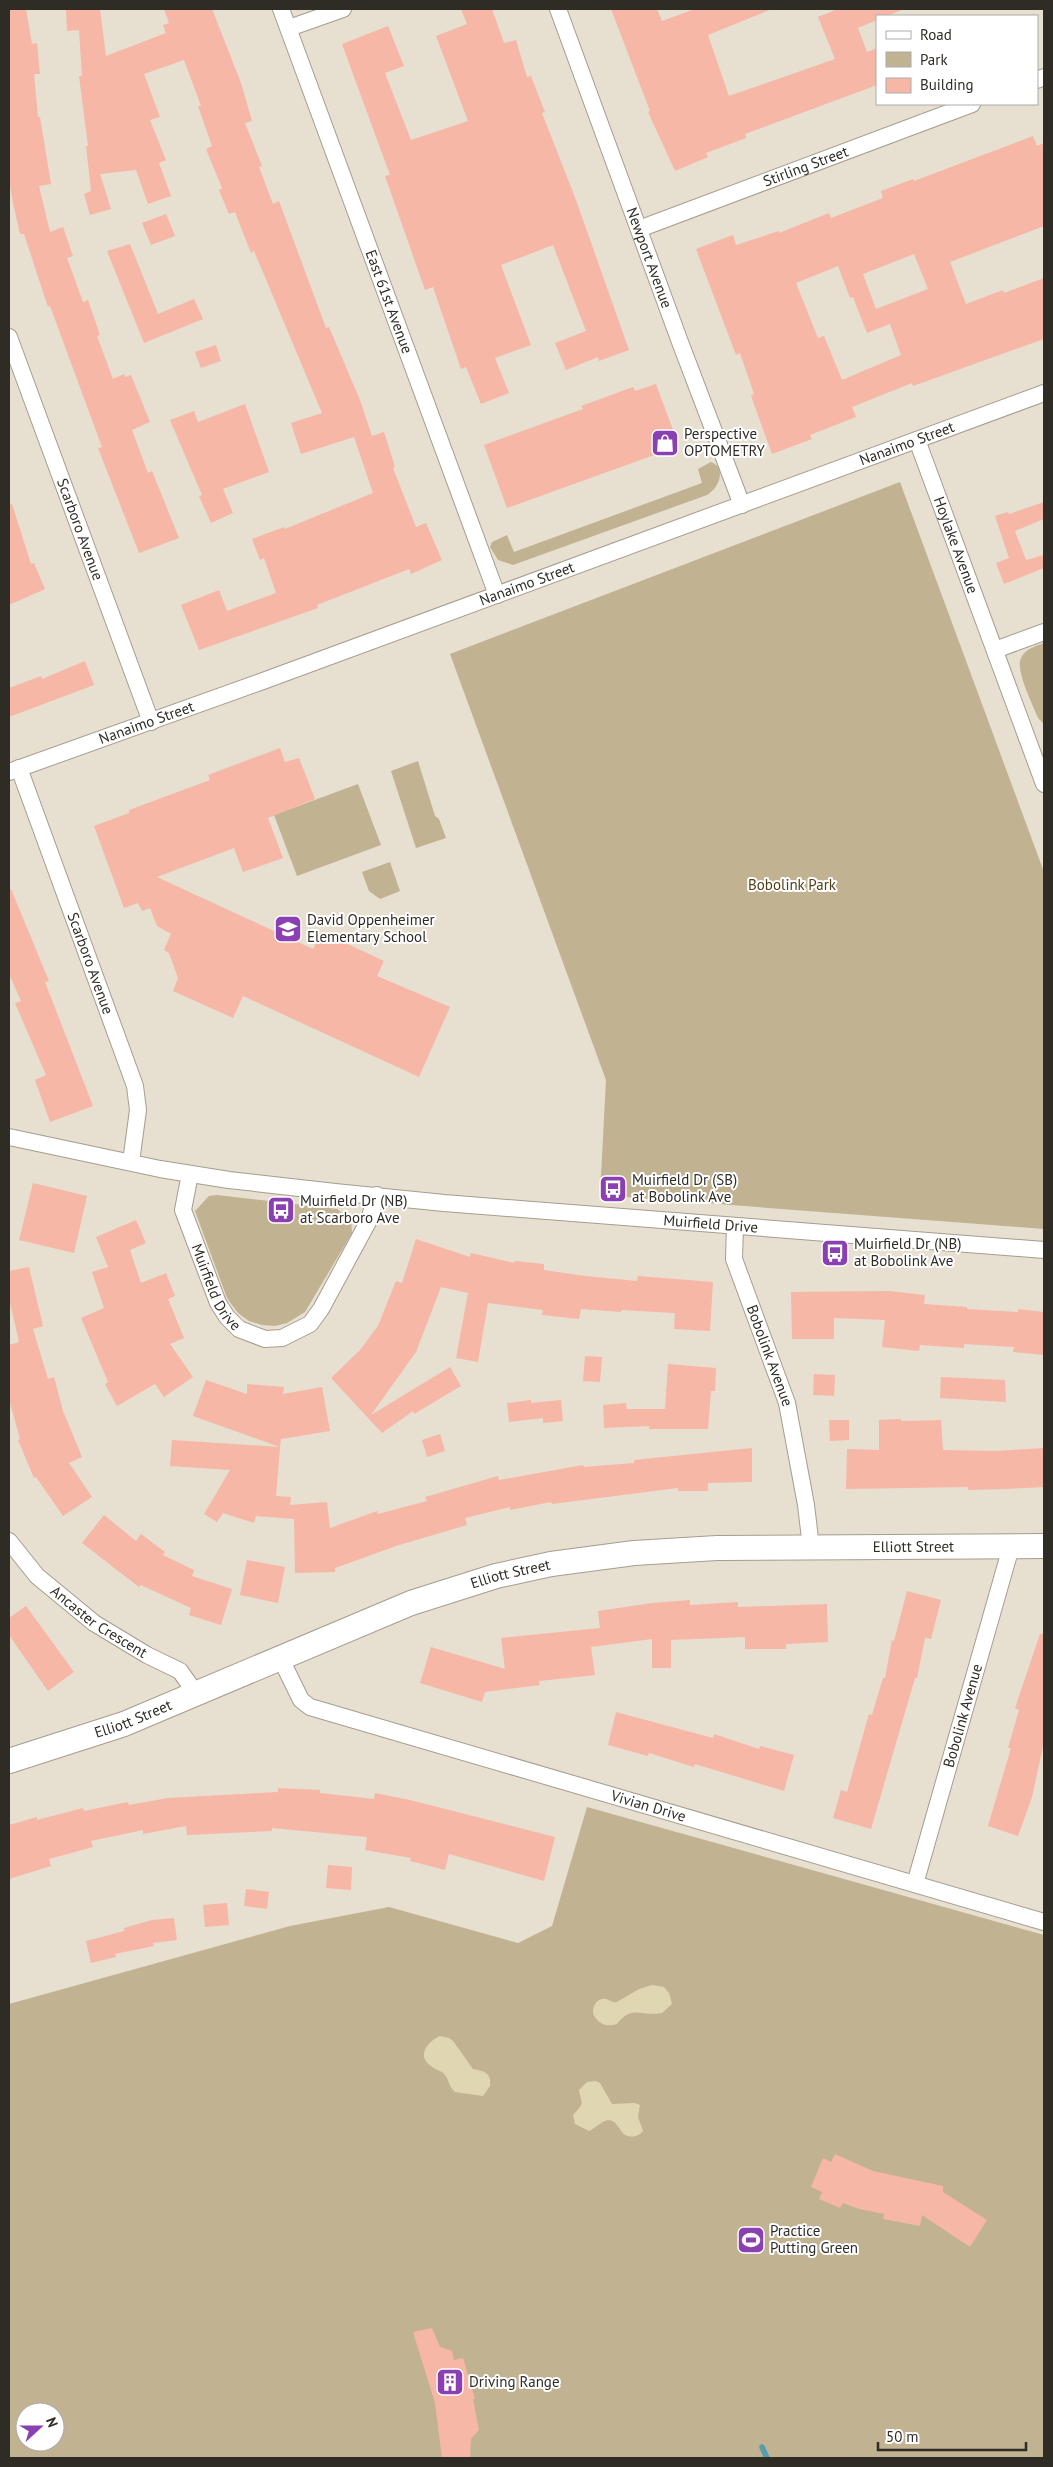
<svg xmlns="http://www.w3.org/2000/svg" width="1053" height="2467" viewBox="0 0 1053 2467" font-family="'PT Sans',sans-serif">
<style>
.green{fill:#c1b292;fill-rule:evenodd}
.sand{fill:#e0d6b2}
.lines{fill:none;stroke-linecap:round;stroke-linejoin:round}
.stream{stroke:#549dad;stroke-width:5.5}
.building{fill:#f6b7a7;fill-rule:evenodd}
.street-casing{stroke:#a59d8e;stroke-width:18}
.secondary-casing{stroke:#a59d8e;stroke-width:26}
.street{stroke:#fff;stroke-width:16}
.secondary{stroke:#fff;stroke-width:24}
.labels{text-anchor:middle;stroke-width:4;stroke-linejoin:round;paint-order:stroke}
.street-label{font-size:15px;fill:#2f2c26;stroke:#fff}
.poi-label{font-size:15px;fill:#2f2c26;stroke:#fff;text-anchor:start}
.park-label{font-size:15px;fill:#513f14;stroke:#fff}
</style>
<rect width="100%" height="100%" fill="#e7dfcf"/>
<g class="green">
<path d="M711,462c16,6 8,26 -4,33l-194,70 -15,-5 -8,-13 2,-5 15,-7 7,17 188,-69 -4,-14z"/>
<path d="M900,482l144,390v357l-444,-34 6,-115 -156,-426z"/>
<path d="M1044,643v81l-6,-6c-5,-13 -23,-48 -17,-60 4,-9 15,-12 23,-15z"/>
<path d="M418,761l17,55 4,3 7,19 -30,10 -25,-77z"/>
<path d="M358,784l23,61 -84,31 -23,-61z"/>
<path d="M390,862l10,29 -20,8 -11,-8 -7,-19z"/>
<path d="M217,1195l120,14 14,11 1,13 -47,79 -18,11 -12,3 -13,-1 -13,-4 -11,-8 -11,-15 -32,-87 14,-15z"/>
<path d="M587,1807l457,128v523h-1035v-454l281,-78 99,-19 129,36 34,-17zM25,2412h30v30h-30z"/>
</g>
<g class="sand">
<path d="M652,1985l12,2 5,6 3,11 -10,9c-20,4 -30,-9 -45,11 -10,3 -17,1 -23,-8 -3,-7 2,-19 12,-17 5,1 5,4 11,3l22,-13z"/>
<path d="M440,2036l9,2 4,3 20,28c11,2 19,4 17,17l-7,10 -28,-4c-6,-5 -6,-12 -10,-17 -4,-5 -10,-5 -14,-9 -15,-10 -3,-25 9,-30z"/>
<path d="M596,2081l4,2 12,21 23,-1 5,2 -2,12 5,14c-5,6 -11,7 -18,4 -4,-3 -7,-10 -11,-13 -9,-6 -17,6 -25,9l-14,-7 -2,-9c12,-13 9,-9 6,-25l8,-8z"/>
</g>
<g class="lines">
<path class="stream" d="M762,2447l5,11"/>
</g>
<g class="building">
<path d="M9,9h17l6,35 5,-1 3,31h-6l4,43h2l11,67 -12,2 11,46 13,-5 10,29 -6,2 16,44 5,-2 12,35 -3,1 16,43 11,-5 1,3 6,-2 19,47 -18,8 16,43 4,-2 27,67 -40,15 -41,-105 4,-1 -52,-141 -2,1 -24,-73h-4l-7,-31 -4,-24z"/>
<path d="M66,9h34l6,47 60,-23 -3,-8 6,-2 -5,-14h48l29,74 11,38 -7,2 17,43 -3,1 14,37 6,-3 47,127 3,-1 31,73 12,36 12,-4 11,35 -2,1 23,59 10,-4 16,37 -31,14 -2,-5 -92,36 1,3 -119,42 -18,-45 38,-15 8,21 49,-18 -12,-35 -4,2 -8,-21 32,-12 1,2 88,-36 -19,-56 -53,17 -10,-31 31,-10 -68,-162 -3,2 -16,-41 -6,2 -10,-24 3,-2 -16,-39 6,-3 -14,-40h3l-17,-46 -40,14 16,43 -10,3 16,40 -7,3 12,33 -23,8 -12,-34 -36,4 11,35 -21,6 -6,-21 7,-3 -5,-45h2l-9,-70h3l-3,-46 -12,1z"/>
<path d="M461,9h31l12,34 12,-3 11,37 4,-1 14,36 -3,1 34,87 53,150 -30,11 -1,-4 -32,13 -11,-27 31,-12 -33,-86 -52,20 30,80 -36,13 14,35 -28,11 -15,-37 -5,2 -28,-82 -8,3 -40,-114 5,-1 -48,-131 46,-18 16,40 -19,7 26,67 57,-19 -32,-85 31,-12z"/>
<path d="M611,9h46l5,12 33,-12h77l-64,26 21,61 106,-37 -17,-42 20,-8h66l-17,7h-10v4l-19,8 9,24 10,-4v37l-132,49 1,4 -40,15 2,4 -33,14 -27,-59 2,-1z"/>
<path d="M1033,136l4,10 7,-3v83l-94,36 16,42 37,-14 1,3 40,-15v61l-131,47 -1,-3 -60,24 4,10 -46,18 2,4 -40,15 -21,-58 3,-2 -14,-41 -4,2 -40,-106 37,-14 3,10 43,-14v2l50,-20 2,5 52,-20 -2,-7 32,-12 1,2zM914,254l14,35 -52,20 -13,-35zM838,266l12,32 3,-1 14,36 23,-9 11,31 -59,25 -18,-44 -6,2 -22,-55z"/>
<path d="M166,214l9,22 -24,9 -9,-22z"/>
<path d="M130,244l28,70 36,-15 9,20 -59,24 -37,-92z"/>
<path d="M216,345l5,16 -20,7 -6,-16z"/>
<path d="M656,384l23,62 -172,62 -23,-63 99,-36 -2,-3 52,-19 2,4z"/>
<path d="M245,404l24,68 -46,17 10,24 -22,10 -12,-27 3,-1 -32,-75 24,-9 4,11z"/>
<path d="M1044,502v17l-29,12 11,29 18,-5v13l-40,16 -8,-21 13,-5 -14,-42 13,-4 1,2z"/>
<path d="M12,504l19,60 3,-1 11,26 -36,16v-100z"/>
<path d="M85,661l9,24 -85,32v-29l32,-12 1,3z"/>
<path d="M280,748l5,14 14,-4 16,41 -47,19 15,40 -40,14 -9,-24 -77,29 156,72 9,-17 62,29 -7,15 73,31 -31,70 -176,-81 -10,22 -60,-27 5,-13 -9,-25 -5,-3 7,-16 -14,-8 -7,-18 -8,3 -4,-8 -14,5 -30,-82 35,-13v-3l81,-30 -2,-5z"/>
<path d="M11,889l38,92 -4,1 48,124 -43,16 -15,-42 11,-5 -31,-72 6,-2 -12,-27v-84z"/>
<path d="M33,1183l54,13 -13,57 -55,-13z"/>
<path d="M136,1220l10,23 -16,7 11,33 25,-10 9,23 -7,3 16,39 -14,6 23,33 -29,20 -9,-13 -38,22 -12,-22 3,-2 -27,-64 23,-10 -12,-36 16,-5 -12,-30z"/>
<path d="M416,1239l54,18 1,-4 43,10 1,-2 29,3v6l41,6 52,5 1,-5 75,6 -3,49 -36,-2 1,-16 -54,-3v2l-40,-3 -2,10 -37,-4 1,-5 -55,-7 -10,59 -22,-4 12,-65 -27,-6 -25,65 -45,63 79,-48 11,19 -47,28 -1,-3 -31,22 -51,-55 29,-28 18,-24 18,-45 6,2z"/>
<path d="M29,1267l14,59 -10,3 15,50 6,-2 9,34 19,46 -13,6 23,34 -29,19 -27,-39 -2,1 -16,-38 2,-1 -11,-40v-54l10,-3 -10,-44v-27z"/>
<path d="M888,1291l37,4 -1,9 43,3v2l51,3v-3l26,3v43l-31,-3 1,-5 -50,-3v4l-44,-3 -1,6 -37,-4 3,-27 -51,-2v21h-42l-1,-47z"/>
<path d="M585,1356l17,1 -2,25 -17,-1z"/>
<path d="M668,1364l48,4 -1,23h-4l-3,38h-59v-3l-45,2 -1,-23 23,-2 1,6h38z"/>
<path d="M814,1374l21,1 -1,21 -21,-1z"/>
<path d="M941,1377l64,3 1,22 -66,-4z"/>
<path d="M206,1380l41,14v-10l37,3 -1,7 39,-7 8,44 -49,8 -1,8 -87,-31z"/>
<path d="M531,1400v3l30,-3 2,21 -20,2v-5l-34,4 -2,-19z"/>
<path d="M901,1419v2l40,-1 2,30 52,1 49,-3v39l-39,2 -37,1v-3l-122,2 1,-40 32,1v-30z"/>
<path d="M829,1420h20v20l-19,1z"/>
<path d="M440,1434l5,17 -18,6 -5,-17z"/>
<path d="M172,1440l108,7 -4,49 15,1 -1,8 37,-3 3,26 47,-17 1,3 49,-13 -2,-4 73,-21 1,4 84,-15 1,2 50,-4v-3l118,-12v34l-44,1v8h-30v-3l-126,16 -1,-2 -41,8v-3l-45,11 2,7 -71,21 -61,22v4l-40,1 -1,-54 -38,-3 -2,7 -31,-10 -6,9 -13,-8 26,-44 -60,-4z"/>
<path d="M104,1515l32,26 5,-7 24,18 -2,3 31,15 -2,6 40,13 -11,36 -32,-10 2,-7 -50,-23 -2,2 -57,-44z"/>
<path d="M247,1560l38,7 -7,36 -38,-8z"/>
<path d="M907,1591l34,9 -10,39 -6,-1 -8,40h-2l-44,151 -38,-11 8,-28 6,2 22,-78 3,1 11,-37h2l7,-38 2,1z"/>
<path d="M690,1600v5l48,-3v5l89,-3 1,38 -42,2v5h-41v-12l-74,3v28h-19v-29l-61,8 4,28 -56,6 1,4 -55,7 -3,10 -62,-19 11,-36 74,22 -4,-31 99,-10 -2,-17 54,-8z"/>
<path d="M26,1606l48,66 -26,19 -39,-56v-17z"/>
<path d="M1040,1634h4v108l-12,55 -14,39 -30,-10 23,-78h-3l11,-38 -4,-2z"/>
<path d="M616,1712l97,26 1,-4 45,15 1,-3 34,9 -10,36 -89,-27 -1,3 -45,-14 -1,3 -40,-11z"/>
<path d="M278,1788l42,2v3l54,6 1,-6 35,7 145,37 -11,44 -95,-27 -4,16 -35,-9 1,-3 -46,-8 2,-13 -95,-9v3l-85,4 -1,-9 -43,8v-4l-52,11 2,6 -44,12 2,7 -42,13v-54l28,-8v3l46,-12 1,3 44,-9 1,3 39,-7 110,-6z"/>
<path d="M328,1865l24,2 -1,23 -25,-2z"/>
<path d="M246,1889l23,3 -2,17 -23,-3z"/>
<path d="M227,1903l2,22 -24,2 -2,-22z"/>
<path d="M174,1918l3,22 -24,3 1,3 -39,8 1,3 -25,6 -5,-22 38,-10v-3l28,-8z"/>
<path d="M835,2154l38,17 70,15v6l44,28 -17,27 -48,-32 -2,11 -37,-7 1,-5 -25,-5 -16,-6 -3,5 -21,-9 3,-7 -11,-5 12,-29 8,4z"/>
<path d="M432,2328l8,19 12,4 2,9 9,-2 12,41h-2l6,31 -8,9 -1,19h-28l-7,-55 -22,-71z"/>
</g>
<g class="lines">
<g class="street-casing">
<g id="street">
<path id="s1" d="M281,9l216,586"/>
<path id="s2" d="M558,9l122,333 62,163"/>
<path d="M289,28l54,-19"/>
<path d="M1037,80l7,-3"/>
<path id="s3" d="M639,229l333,-125"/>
<path id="s4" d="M9,337l142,385"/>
<path id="s5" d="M917,440l127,344"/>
<path d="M995,650l49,-18"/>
<path id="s6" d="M19,768l116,318 3,24 -7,52"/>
<path id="s7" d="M9,772l254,-91 781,-288"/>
<path id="s8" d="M9,1137l151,32 69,11 106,12 109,11 600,47"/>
<path id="s9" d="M190,1174l-7,36 35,93 9,14 12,12 26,10 17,-1 28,-14 11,-15 47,-87 9,-27"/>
<path id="s10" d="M735,1226l-1,33 53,144 19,102 5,42"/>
<path id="s11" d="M9,1541l28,35 57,47 53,32 33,16 17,24"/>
<path id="s12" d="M280,1657l21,43 9,7 734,215"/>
<path id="s13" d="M915,1884l96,-337"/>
</g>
</g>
<g class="secondary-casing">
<g id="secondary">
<path id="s14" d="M9,1761l115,-37 287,-121 85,-27 55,-12 83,-11 83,-5 327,-2"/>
</g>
</g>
<use href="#street" class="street"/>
<use href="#secondary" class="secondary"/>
</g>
<defs>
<g id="shop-square" transform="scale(1.4375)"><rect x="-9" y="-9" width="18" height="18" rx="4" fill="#8a40b2" stroke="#fff"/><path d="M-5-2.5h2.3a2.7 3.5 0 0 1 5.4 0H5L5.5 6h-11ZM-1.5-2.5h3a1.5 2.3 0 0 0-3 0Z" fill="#fff"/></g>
<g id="school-square" transform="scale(1.4375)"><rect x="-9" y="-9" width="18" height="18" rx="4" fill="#8a40b2" stroke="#fff"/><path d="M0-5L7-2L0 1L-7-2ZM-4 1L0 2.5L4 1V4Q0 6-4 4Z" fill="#fff"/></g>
<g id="bus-square" transform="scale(1.4375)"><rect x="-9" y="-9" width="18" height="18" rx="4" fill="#8a40b2" stroke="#fff"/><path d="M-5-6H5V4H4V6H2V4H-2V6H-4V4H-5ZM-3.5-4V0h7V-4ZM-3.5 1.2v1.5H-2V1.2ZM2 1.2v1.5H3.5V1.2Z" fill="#fff"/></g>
<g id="stadium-square" transform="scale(1.4375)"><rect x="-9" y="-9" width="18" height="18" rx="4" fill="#8a40b2" stroke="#fff"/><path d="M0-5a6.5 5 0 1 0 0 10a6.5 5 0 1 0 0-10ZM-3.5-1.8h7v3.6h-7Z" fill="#fff"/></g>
<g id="building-square" transform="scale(1.4375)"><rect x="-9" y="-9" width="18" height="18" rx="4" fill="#8a40b2" stroke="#fff"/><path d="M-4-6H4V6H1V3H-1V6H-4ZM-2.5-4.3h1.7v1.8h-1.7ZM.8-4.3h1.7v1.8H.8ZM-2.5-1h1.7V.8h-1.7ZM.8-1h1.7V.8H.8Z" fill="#fff"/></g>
</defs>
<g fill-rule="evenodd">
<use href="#shop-square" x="665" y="443"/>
<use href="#school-square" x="288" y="929"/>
<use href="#bus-square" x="613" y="1189"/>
<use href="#bus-square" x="281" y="1210"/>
<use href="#bus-square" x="835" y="1253"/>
<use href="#stadium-square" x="751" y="2240"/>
<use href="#building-square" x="450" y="2382"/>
</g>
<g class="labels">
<g class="street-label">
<text dy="5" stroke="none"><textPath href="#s3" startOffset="178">Stirling Street</textPath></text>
<text dy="5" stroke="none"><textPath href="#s2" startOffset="265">Newport Avenue</textPath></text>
<text dy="5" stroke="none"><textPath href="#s1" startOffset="312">East 61st Avenue</textPath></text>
<text dy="5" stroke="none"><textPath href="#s7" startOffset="956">Nanaimo Street</textPath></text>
<text dy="5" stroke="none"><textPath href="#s4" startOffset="205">Scarboro Avenue</textPath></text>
<text dy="5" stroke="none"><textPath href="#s5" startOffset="112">Hoylake Avenue</textPath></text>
<text dy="5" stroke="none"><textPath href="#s7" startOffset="551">Nanaimo Street</textPath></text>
<text dy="5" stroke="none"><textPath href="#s7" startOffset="146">Nanaimo Street</textPath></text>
<text dy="5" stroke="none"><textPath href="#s6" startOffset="208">Scarboro Avenue</textPath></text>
<text dy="5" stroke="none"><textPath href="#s8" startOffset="708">Muirfield Drive</textPath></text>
<text dy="5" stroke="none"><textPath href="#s9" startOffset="121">Muirfield Drive</textPath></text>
<text dy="5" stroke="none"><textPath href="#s10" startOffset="136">Bobolink Avenue</textPath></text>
<text dy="5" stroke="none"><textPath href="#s14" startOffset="941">Elliott Street</textPath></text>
<text dy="5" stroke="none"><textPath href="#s14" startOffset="536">Elliott Street</textPath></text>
<text dy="5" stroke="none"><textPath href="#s11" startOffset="122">Ancaster Crescent</textPath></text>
<text dy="5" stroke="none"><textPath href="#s13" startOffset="175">Bobolink Avenue</textPath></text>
<text dy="5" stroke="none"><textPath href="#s14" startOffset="131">Elliott Street</textPath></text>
<text dy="5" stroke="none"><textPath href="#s12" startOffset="412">Vivian Drive</textPath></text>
</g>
<g class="poi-label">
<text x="684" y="439">Perspective<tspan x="684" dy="17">OPTOMETRY</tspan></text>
<text x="307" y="925">David Oppenheimer<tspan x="307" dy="17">Elementary School</tspan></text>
<text x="632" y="1185">Muirfield Dr (SB)<tspan x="632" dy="17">at Bobolink Ave</tspan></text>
<text x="300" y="1206">Muirfield Dr (NB)<tspan x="300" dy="17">at Scarboro Ave</tspan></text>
<text x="854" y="1249">Muirfield Dr (NB)<tspan x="854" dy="17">at Bobolink Ave</tspan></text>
<text x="770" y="2236">Practice<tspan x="770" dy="17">Putting Green</tspan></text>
<text x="469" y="2387">Driving Range</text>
</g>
<g class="park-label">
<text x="792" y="890">Bobolink Park</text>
</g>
</g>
<rect width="1053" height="2467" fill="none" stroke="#2f2c26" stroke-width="20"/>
<rect x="876" y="15" width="162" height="90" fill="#ffffff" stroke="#acaba8"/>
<rect x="886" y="31" width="25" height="8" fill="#ffffff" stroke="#acaba8"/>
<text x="920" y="40" font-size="15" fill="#2f2c26">Road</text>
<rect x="886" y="52" width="25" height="15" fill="#c1b292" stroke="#acaba8"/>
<text x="920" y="65" font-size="15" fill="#2f2c26">Park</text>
<rect x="886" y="78" width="25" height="15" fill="#f6b7a7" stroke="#acaba8"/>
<text x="920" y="90" font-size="15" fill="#2f2c26">Building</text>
<g transform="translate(40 2427) rotate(69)"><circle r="24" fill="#ffffff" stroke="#acaba8"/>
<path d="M0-4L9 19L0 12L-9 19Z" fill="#8a40b2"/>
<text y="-8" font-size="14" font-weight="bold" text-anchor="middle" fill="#2f2c26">N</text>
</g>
<path d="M878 2442v8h148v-8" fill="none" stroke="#2f2c26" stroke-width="2.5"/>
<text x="886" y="2442" font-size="15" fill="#2f2c26" stroke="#ffffff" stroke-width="4" paint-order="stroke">50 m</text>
</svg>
